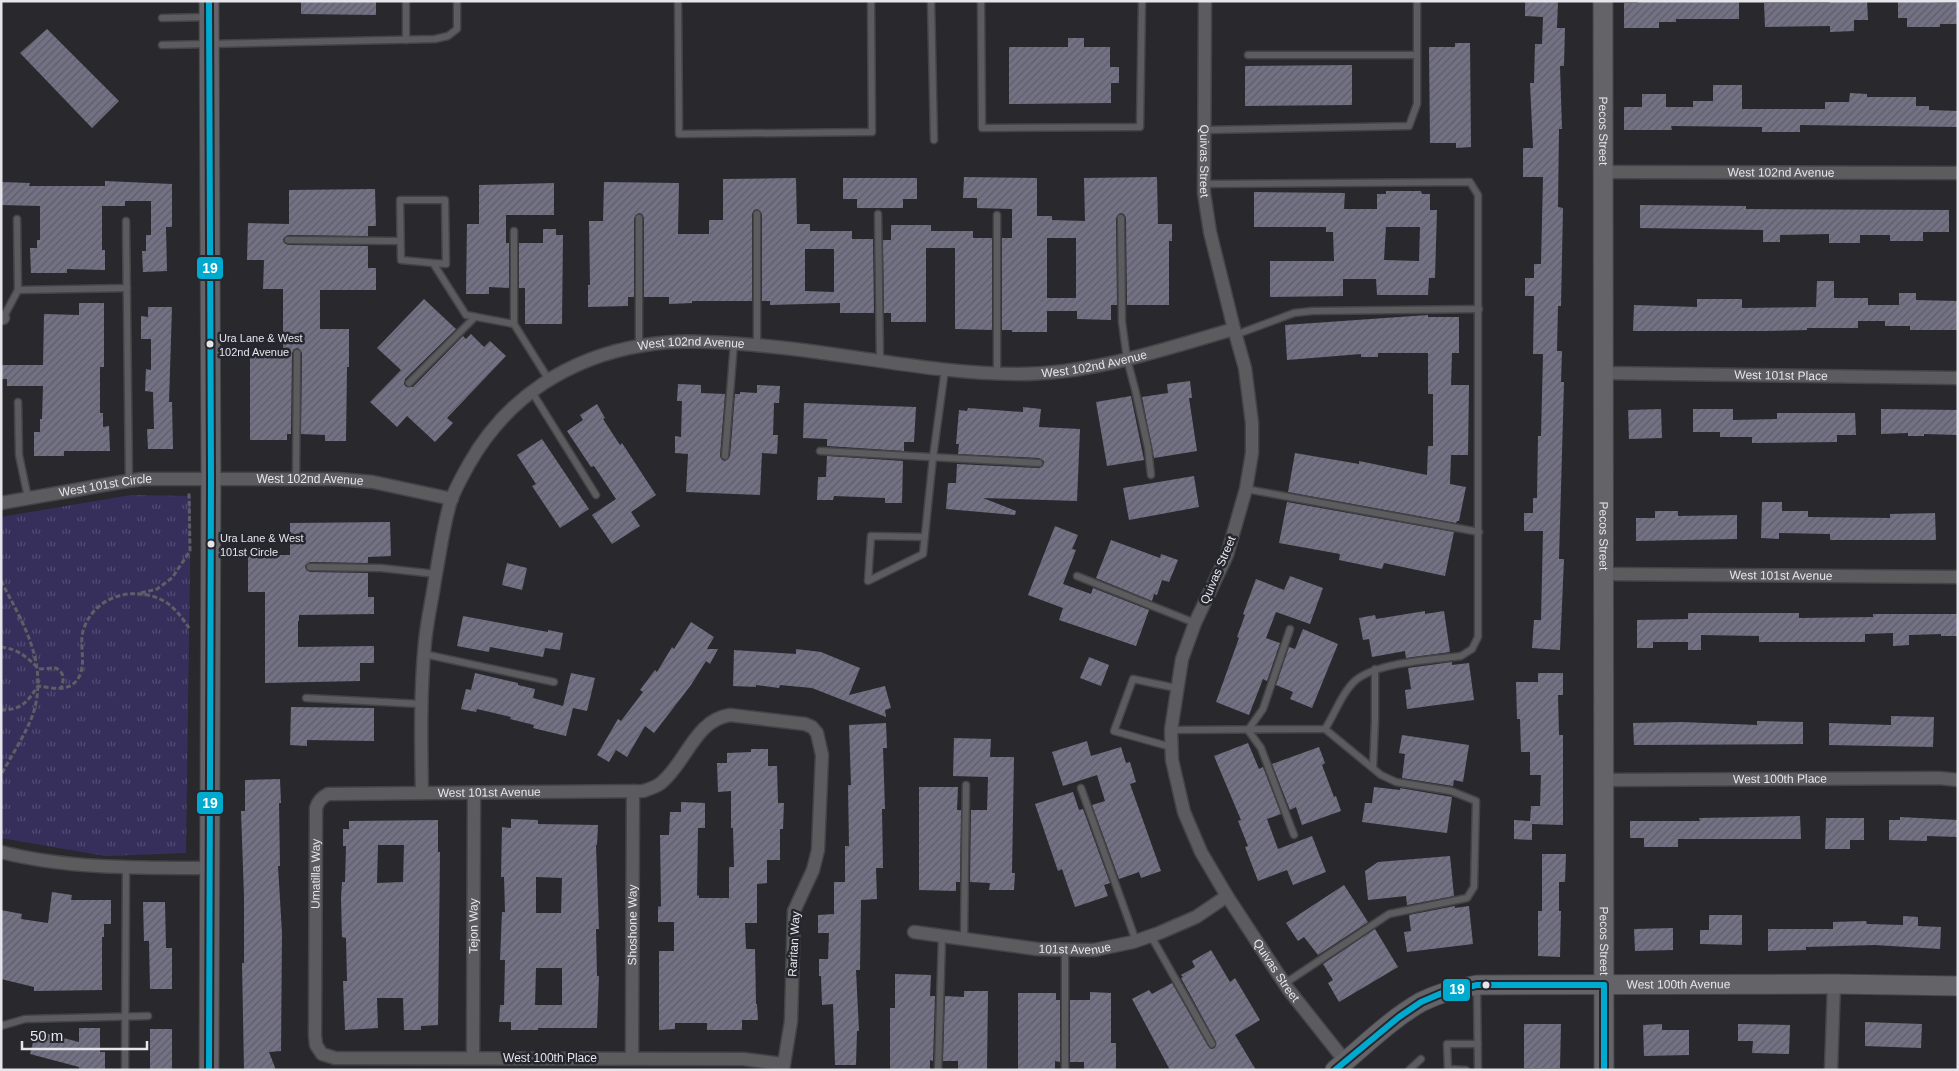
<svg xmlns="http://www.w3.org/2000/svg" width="1959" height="1071" viewBox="0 0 1959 1071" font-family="Helvetica,sans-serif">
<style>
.park{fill:url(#park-tufts)}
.building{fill:url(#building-hatch);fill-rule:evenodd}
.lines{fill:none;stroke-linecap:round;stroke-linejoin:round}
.lane-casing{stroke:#444448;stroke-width:9}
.street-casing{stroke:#444448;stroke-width:15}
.secondary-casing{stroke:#444448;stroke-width:21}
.path{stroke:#5f5f63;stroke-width:3;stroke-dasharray:5 2.5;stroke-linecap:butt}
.lane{stroke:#5c5c5f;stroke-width:6}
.street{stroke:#5c5c5f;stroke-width:12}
.secondary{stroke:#636368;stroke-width:19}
.bus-1-casing{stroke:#26262f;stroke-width:10}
.bus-1{stroke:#00a9ce;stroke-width:6}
.bus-dot{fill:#e5e5eb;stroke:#26262f;stroke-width:2}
.labels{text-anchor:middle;stroke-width:5;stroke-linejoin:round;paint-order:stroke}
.bus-label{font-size:11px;fill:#e5e5eb;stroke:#26262f;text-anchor:start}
.street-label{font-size:12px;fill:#e5e5eb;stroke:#26262f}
.line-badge{stroke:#26262f;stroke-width:2}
.badge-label{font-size:14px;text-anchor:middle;font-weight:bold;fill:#fff}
</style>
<defs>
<pattern id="park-tufts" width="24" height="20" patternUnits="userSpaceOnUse" patternTransform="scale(1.25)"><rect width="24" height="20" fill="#362f5c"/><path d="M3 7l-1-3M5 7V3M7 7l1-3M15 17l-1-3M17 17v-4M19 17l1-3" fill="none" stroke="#534d74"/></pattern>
<pattern id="building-hatch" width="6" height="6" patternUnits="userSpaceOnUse" patternTransform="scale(1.25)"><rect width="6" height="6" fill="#737184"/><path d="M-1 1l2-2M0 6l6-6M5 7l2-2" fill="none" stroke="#5e5d68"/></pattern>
</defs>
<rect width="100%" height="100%" fill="#28282d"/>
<path class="park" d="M131,495l60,1 -5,357 -81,3 -104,-18v-321z"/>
<g class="building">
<path d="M301,1h75v14l-75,-1z"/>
<path d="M1525,1h33l-1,27h8l-1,38h-4l2,63h-3l-1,78 5,1 -2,98h-3l-1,45h5l-1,31h3l-5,177h5l-4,91 -28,-2 2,-28h7l2,-89h-19v-18h9v-15h4l1,-62h3l2,-82h-10l1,-58h-9v-18h9v-14h7l2,-87h-20v-29h10l-3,-65h4l1,-39h7l1,-27 -18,-1z"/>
<path d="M1638,1h101v18h-63v3h-17v6h-35v-25h14z"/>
<path d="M1830,1h37l1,19h-14v11l-24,1v-6l-65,1 -1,-24h66z"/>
<path d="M1898,1l60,2v21h-18v3h-33v-9h-9z"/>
<path d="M47,29l72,72 -27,27 -72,-75z"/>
<path d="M1068,38h16v9h26v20h9v16h-8v20l-102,1v-57h59z"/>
<path d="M1455,43h15l1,104 -15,1v-5h-26l-1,-96h26z"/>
<path d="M1352,65v40l-107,1v-40z"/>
<path d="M1713,85h29v24h83v-7h24l1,-9 17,1v3h49v9h13v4l29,1v16l-158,-2v7h-38v-5l-91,-1 1,4h-48v-23h18v-13h24v13h27v-6h20z"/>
<path d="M964,177l73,1v38h15v4l33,1 -1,-43 73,-1 1,47h14v17h-3v64h-42l-1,-87 -2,-4 -4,-1 -4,5 1,87h-6v15l-34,-1v-8h-30v21h-35v-2h-10v-92h10v-29l-35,-1v-10h-14zM1047,238h29v60h-29z"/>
<path d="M796,178l1,46h13v7h42v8h21l1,74h-34v-10l-70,2v-4h-8v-87l-5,-5 -3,1 -2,4v87h-60v2l-23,1v-7h-25v-79l-2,-4 -3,-1 -5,5v79h-6v9l-40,1v-22h2l-1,-64h14l1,-39 75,1 -1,51h31v-14h14v-41zM805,249h29v43l-29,-1z"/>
<path d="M843,178h74v21h-14v9h-46v-9h-14z"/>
<path d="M105,181l67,3v43h-6l1,44 -24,1 -1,-21h4v-16h5v-34h-26v5h-23v44h3v20l-38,-1v4h-36l-1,-25h7v-8h3v-34l-39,-1v-23l29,1 -1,3h76z"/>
<path d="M554,183v32h-48v28h3v45l-20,-1v7h-23l1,-70h12v-39z"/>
<path d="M375,189l1,37h-8v10l-80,-1 -5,4 1,4 4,2 80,1v22h8v22h-56v39h29v38h-2l-1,74h-21v-6l-24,-1 1,-81 -4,-5 -4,1 -2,4 -1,81h-4v6h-37v-85h33v-66h-20l1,-29h-17l1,-37 41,1v-34z"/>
<path d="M1386,191h35l1,3h8v16h7l-2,68h-6l-1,17h-51l-1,-16h-33v17l-73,1v-36h64l-1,-29h-7v-5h-72v-35l91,1 -1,16h33v-15h9zM1386,227h34l-1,34 -35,-1z"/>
<path d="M1640,205l106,1v3l203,1v22h-26v9h-33v-6h-30v8h-31v-9l-49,1v7h-17v-12l-123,-2z"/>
<path d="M891,225h40v6h42v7h19v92l-37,-1v-81h-29v74h-35v-9h-7l-1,-73h8z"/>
<path d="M543,229h13v6h7l-1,89h-37v-36h-6v-45h24z"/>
<path d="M1817,281h17v17h34v7h31v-12h17v7l42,1v29h-48v-4h-25v-5h-27v7h-51v2l-43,1h-131l1,-26 63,2v-8h45v9l74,-1z"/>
<path d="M424,299l32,30 -51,50 -1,5 2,3h7l50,-51 3,3 5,-5 13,13 6,-6 16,15 -59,62 6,5 -18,19 -28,-26 -10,11 -27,-25 31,-32 -24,-22z"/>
<path d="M79,303h25v64h-4v46h3v14l6,-1 1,25h-46v5h-30v-24h6v-13h2l1,-33h-36v-7h-6v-14h42l1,-51 35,1z"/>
<path d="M148,307h24l-3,95h3l1,47h-25l-1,-20h7l-1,-37 -8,-1 1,-22 5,1v-31h-10v-23l7,1z"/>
<path d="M1428,315v2h31v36h-7l-1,32h18l-1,70h-17l-1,29 16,3 -7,34h-2l-1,2 -168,-31 7,-39 64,11v-3l68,14 1,-29h5v-52h-5v-41h-50v4h-17v-3l-74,6 -2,-35z"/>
<path d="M1190,381l2,17h-3l8,53 -43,7 -12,-61 26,-4 -1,-9z"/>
<path d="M678,384l23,1v8l24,1 -5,62 2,4 3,1 5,-5 5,-62h5v-2l17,1v-8l23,1 -1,17h-5l-1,32h5l-1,19 -15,-1 -2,42 -74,-3 2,-38 -13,-1v-17l6,1 1,-36h-5z"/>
<path d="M1131,396l13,64 -37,6 -11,-64z"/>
<path d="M804,403l112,4 -2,35h-10v9l-77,-5v-7l-24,-1z"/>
<path d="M597,404l8,14 -2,1 17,26 2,-2 34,52 -25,17 9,14 -28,18 -20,-29 24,-16 -22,-33 -3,1 -24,-36 16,-11 -3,-5z"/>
<path d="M1023,407l18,2 -2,18 41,2 -3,72 -94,-3 33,13 -1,4 -69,-6 2,-26h8l1,-19 82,4 4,-2 1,-5 -5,-3 -81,-4 1,-10h-3l3,-34 8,1 1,-3 55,4z"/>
<path d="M1661,409l1,29 -33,1 -1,-29z"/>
<path d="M1693,409h40v11l44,-1v-6h78l1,22h-19v7l-85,1v-6h-32v-5h-27z"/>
<path d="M1881,409l77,1v25l-34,-1v2h-16v-3l-27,1z"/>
<path d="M542,439l47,70 -29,19 -28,-42 4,-2 -19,-29z"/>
<path d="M827,456l76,5 -1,42h-17v-5l-51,-2 -1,4h-16l1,-23h8z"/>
<path d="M1194,476l5,31 -70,13 -6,-32z"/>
<path d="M1287,502l167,30 -9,44 -61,-13 -2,6 -43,-9 1,-6 -61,-11z"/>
<path d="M1762,502h20v9h26v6l82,1v-4l45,-1 1,27h-106v-6l-51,-1v6l-18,-1z"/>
<path d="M1655,511h23v5l59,-1v24l-101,2v-23h19z"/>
<path d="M390,522l1,34 -23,1v6l-58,-1 -5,4 1,4 4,2 58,1v24h6v17l-75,1v6h-1v26l76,-1v17h-14v18l-95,2v-91h-17v-37h42v-32z"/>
<path d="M1055,526l23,9 -6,14 4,1 -13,34 28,10 2,-6 56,22 -13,36 -77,-26 4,-12 -35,-13z"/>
<path d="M1111,540l49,18 1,-4 17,6 -9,22 -7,-2 -5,15 -3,-1 -2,7 -56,-23z"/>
<path d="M507,563l20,5 -5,22 -20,-5z"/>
<path d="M1290,576l33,12 -13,36 -34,-12 -10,26 14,5 -13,38 -4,-2 -14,36 -33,-13 23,-64 -2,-1 8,-22 -2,-1 13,-35 28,11z"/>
<path d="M1425,611v3l19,-3 6,41 -44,6 -1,-7 -33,6 -3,-18 -6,1 -4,-22 16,-3 1,4z"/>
<path d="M1688,613h111v5l74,-1v-3h85v22h-17v-2l-32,1v10l-16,1v-13l-28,1v8h-106v-6l-58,-1v15h-13v-8h-35v6h-16v-28l51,-1z"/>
<path d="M463,616l85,16v-2l15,3 -3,17 -15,-2 -2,9 -53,-10 -1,5 -32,-6z"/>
<path d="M691,622l23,15 -7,12h11l-8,15 -4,-3 -15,24 -37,48 -9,-7 -18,31 -11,-7 -7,12 -12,-7 21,-36 3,2 22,-29 -3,-2 15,-20 2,2 15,-25 2,2z"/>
<path d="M1303,629l35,15 -26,64 -22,-9 3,-7 -17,-7 13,-38 6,2z"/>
<path d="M796,649l25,3 39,16 -11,27 36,-9 6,22 -6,2 1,7 -74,-29 -32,-3 -1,3 -23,-3v2l-23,-1 1,-36 62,4z"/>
<path d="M1089,657l20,8 -8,21 -21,-8z"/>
<path d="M1452,662v3l17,-2 5,37 -67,9 -2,-19 6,-1 -3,-21z"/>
<path d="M475,673l43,10v2l17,4 -2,9 30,8 8,-33 24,5 -8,33 -14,-3 -7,28 -33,-8 1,-3 -24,-6 1,-2 -34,-8 -1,3 -15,-3 5,-20 5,1z"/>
<path d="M1538,673h25v22h-5l1,40h4v90l-31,-1v16l-18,-1v-19l16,1 1,-15h9l1,-31h-11v-23h-9l-1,-33h-3l-1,-37h22z"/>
<path d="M291,707l83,1v33l-67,-1v6l-17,-1z"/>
<path d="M1891,716l43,1 -1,30 -104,-2v-22l62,2z"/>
<path d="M1757,721l46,1v22l-169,1 -1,-22 48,-1 76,3z"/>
<path d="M886,723l1,25h-4l2,61h-3l1,59h-7l1,31 -16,1 -1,70h-4l3,61h-2l-1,34h-21l-2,-61 -11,1 -1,-29h-2v-17h9l1,-26h-11v-18l16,-1v-32h11v-36h4l-1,-61h3l-2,-60z"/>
<path d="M1402,735l67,10 -6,37 -9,-2 -1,6 -51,-8 3,-24 -6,-1z"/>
<path d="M954,738l37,1 -1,18h24l-2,116h3l-1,17h-25l1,-7 -20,-1 1,-72h16l1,-33 -35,-1z"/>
<path d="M1087,741l4,15 30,-9 5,16 4,-1 6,20 -6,2 31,87 -20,7 -2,-6 -20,7 -27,-74 13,-4 -8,-26 -34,11 -11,-34z"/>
<path d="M1248,743l11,26 4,-2 18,47 -14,5 11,30 34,-13 14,36 -33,13 -6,-15 -29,11 -13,-34 3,-1 -10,-25 3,-1 -27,-64z"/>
<path d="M1319,747l6,16 -3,2 12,32 2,-1 5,15 -39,14 -6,-18 -6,3 -18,-46z"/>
<path d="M751,749h17v17h9l1,37h6l-1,26h-3v31h-13v23l-10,1v39h-12l1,26h9l1,55h1l1,16h-16v10h-35v-7h-32v6l-16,1v-79h15v-29h-16v-15l3,-1 -1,-71h9l1,-23h11v-10l24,1v25h-7l-1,68 2,-1v3h30v-31h5l-1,-39h-2v-37l-13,1 -1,-29h10v-10l24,-1z"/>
<path d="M280,779l1,24h-2l1,63h-2l4,67 -1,118 -12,1 7,18h-32l-2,-107h2v-66l-3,-86h4v-31z"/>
<path d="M919,787h39l-1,23h4l-1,72h-4v9l-37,-1z"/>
<path d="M1374,787l26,3v-2l52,9 -5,36 -85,-11 3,-19h7z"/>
<path d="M1073,792l6,18 4,-1 27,74 -6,2 4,11 -33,11 -13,-38 -4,2 -23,-67z"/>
<path d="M1800,816l1,23h-123v8h-34v-9h-14v-17h70l-1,-3z"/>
<path d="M1900,817l58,3v17l-31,-1v5l-38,-1v-20h11z"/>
<path d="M1826,818h38v22h-14v9h-25z"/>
<path d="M511,819l27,1v4l60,1 -1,20h-1l3,84h-3l1,47h2l-2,52h-59v2h-27v-8h-12l1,-17h4l1,-45h-5l2,-48h3l-1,-35h-3l1,-50 9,1zM536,877l26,1 -1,35h-25zM536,968h26v37h-27z"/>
<path d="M438,820v32h2l-2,173 -17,1v4h-17l-1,-32h-26l1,30 -33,2 -2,-49h4l-1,-43 -4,-1 -1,-39 1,-16h3l1,-36h-3v-17h6v-8zM378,845h26l-1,37 -26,1z"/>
<path d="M1542,854h24l-1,28h-6v29h2l-1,46 -22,-1v-45h4z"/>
<path d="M1450,856l4,40 -47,9 -1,-9 -38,4 -3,-29 13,-9z"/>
<path d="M1344,885l24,37 -50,33 -14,-18 -6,4 -12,-18z"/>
<path d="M52,892l20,3 -1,5h40v24h-7v13h-2v53l-68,1v-4l-33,-8v-69l21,4 -1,5 27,4z"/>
<path d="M143,902h22l1,46h6v41h-22l-1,-48h-5z"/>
<path d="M1455,906v2l14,-2 4,38 -66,8 -3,-20 7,-1 -2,-16z"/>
<path d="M1709,915h33v30l-42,-1v-14h9z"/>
<path d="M1903,916l15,1v9l23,1 -1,22 -65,-4 -69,2v3l-38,1v-22h65v-7l33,-1 1,3 36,1z"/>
<path d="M1673,928v22l-38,1 -1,-22z"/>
<path d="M1375,929l23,38 -59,35 -11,-19 5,-3 -10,-16z"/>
<path d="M1211,950l19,32 5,-4 25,42 -25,15 21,35h-86l-38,-71 17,-9 3,4 20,-11 36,63 3,3 4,-1 1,-6 -35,-64 2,-1 -2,-2 14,-8 -3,-6z"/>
<path d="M895,974l36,1 -1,21h5l-2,65 -3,-1v10h-40v-62h5z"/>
<path d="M964,991h24l-1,79h-29v-9h-15l2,-65 19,1z"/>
<path d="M1090,992l21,1v50h5v27h-32v-8h-14v-62h20z"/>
<path d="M1018,993h38v7h4v62l-5,-1v9h-37z"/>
<path d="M1865,1022l57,2 -1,24 -56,-2z"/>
<path d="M1524,1024h37l-1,44h-36z"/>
<path d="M1662,1024v6h27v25l-45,1 -1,-31z"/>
<path d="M1738,1024l52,1 -1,29 -37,-1 1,-12h-15z"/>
<path d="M79,1028h21v24h5v18l-26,-1v-2l-49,-13 6,-23 43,11z"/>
<rect x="150" y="1029" width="22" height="41"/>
</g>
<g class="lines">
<g class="lane-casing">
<g id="lane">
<path d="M678,1l1,133 193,-2 -1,-131"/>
<path d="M931,1l3,139"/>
<path d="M981,1l1,127 158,-1 2,-126"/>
<path d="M162,18l46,-1"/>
<path d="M406,40v-39"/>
<path d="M162,45l273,-6 13,-3 9,-7v-28"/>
<path d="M1248,55h169"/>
<path d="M1204,130l205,-4 8,-22v-103"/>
<path d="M757,214v131"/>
<path d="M878,214l2,146"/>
<path d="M997,215v158"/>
<path d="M639,218v128"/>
<path d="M1121,218l1,104 5,37 8,30 13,59 3,27"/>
<path d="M126,221l3,260"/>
<path d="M288,240l112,1"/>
<path d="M433,263l13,1 -1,-64h-45l1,60 32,3 33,52 48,9 35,56"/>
<path d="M18,290l109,-2"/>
<path d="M3,318l15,-28 -1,-71"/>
<path d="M514,324v-93"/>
<path d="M1235,335l59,-22 18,-2 167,-2"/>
<path d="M409,383l66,-66"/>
<path d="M532,392l64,103"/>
<path d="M18,402l1,53 9,43"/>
<path d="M820,451l219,12"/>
<path d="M725,456l9,-113"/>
<path d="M296,478l1,-125"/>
<path d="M1246,489l233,43"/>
<path d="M925,537l-54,-1 -3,45 55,-27 10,-97 12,-88"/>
<path d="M310,567l71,1 55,6"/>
<path d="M1077,576l118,47"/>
<path d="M1290,629l-27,80 -15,21 13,18 33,87"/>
<path d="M424,654l130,28"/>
<path d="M306,698l115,6"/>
<path d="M1171,730l154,-1c10,-15 17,-37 31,-49 22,-18 76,-20 105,-24l11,-7 6,-12v-442l-8,-13 -266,2"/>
<path d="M1171,747l-57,-16 19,-52 43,9"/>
<path d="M1373,768l2,-48v-51"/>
<path d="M1081,788l55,153"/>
<path d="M1151,936l61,108"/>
<path d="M964,939l2,-154"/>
<path d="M1065,951v119"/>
<path d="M1284,984l105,-70 78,-16 7,-11 2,-86 -25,-10 -55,-9 -15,-7 -56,-46"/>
<path d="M1477,986l1,84"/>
<path d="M1,1026l24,-7 123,-3"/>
<path d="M125,1070l1,-202"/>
<path d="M938,1070l4,-133"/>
<path d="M1409,1070l12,-11"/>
<path d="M1466,1070l-18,-1 -1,-25h31"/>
</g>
</g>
<g class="street-casing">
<g id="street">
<path id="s1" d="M1205,1l-1,192 6,39 24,97 11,39 7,55v30l-6,36 -19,66 -32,68 -13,36 -11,71 1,30 12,52 17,40 26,44 61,93 57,72"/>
<path id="s2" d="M1603,172l355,1"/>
<path d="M1,317l2,1"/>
<path id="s3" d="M1603,373l355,5"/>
<path id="s4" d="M1,503l120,-21 21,-3h196l35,3 79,17"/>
<path id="s5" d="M1603,574l355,3"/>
<path id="s6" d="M1604,780l335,-2 19,2"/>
<path id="s7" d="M422,793c-1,-51 -2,-101 3,-151 2,-21 7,-42 10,-63 5,-26 8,-53 16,-79 5,-13 12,-25 18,-36 38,-67 100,-107 176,-119 35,-6 74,-3 110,0 88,7 176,29 264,29 74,0 145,-25 215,-45"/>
<path d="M1,852c68,17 139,16 209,16"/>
<path id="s8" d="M914,932l123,17 57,1 39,-8 26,-9 37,-16 31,-21"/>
<path id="s9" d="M632,1057l1,-266"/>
<path id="s10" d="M473,1058l1,-265"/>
<path id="s11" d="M783,1064l-40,-5 -408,-1 -13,-4 -6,-9 -1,-10 1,-227c2,-7 6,-11 12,-14l315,-3c6,-2 13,-4 18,-8 25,-20 34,-63 69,-68l75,9 7,3 5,6 5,22 -4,95 -5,20 -19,41 -3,110 -8,49"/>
<path d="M1831,1070l3,-86"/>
</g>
</g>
<g class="secondary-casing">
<g id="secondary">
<path id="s12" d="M1603,1l1,1069"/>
<path d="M209,1070l2,-591 -2,-478"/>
<path id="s13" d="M1335,1070c27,-22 56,-51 86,-68 18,-9 37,-14 56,-17l357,-1 124,2"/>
</g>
</g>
<g class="path">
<path d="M1,581c22,42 48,83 32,133 -6,18 -23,44 -32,61"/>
<path d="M141,593l16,-4 15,-11 18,-27 -1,-59"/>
<path d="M1,647c17,2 26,10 38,22l17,-1c9,6 8,10 5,21"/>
<path d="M1,710c21,0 26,-8 37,-24 15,2 32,7 41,-9 8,-15 -1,-34 5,-49 11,-31 47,-42 76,-29 13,6 21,17 29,29"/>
</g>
<use href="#lane" class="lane"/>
<use href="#street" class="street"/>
<use href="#secondary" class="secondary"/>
<g class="bus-1-casing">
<g id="bus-1">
<path d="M1604,985v85"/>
<path d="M209,1070l2,-591 -2,-478"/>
<path d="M1335,1070l64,-53 22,-15 21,-9 35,-8h127"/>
</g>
</g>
<use href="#bus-1" class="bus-1"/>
</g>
<g class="bus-dot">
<circle cx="210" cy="344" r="4.5"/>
<circle cx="211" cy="544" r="4.5"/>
<circle cx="1486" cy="985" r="4.5"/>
</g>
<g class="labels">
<g class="bus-label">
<text x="219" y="342">Ura Lane &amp; West<tspan x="219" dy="14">102nd Avenue</tspan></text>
<text x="220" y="542">Ura Lane &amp; West<tspan x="220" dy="14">101st Circle</tspan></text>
</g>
<g class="street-label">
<text dy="4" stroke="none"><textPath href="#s12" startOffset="130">Pecos Street</textPath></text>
<text dy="4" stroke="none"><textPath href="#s1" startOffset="160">Quivas Street</textPath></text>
<text dy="4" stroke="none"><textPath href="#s2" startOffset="178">West 102nd Avenue</textPath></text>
<text dy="4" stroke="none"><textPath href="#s7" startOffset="602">West 102nd Avenue</textPath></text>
<text dy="4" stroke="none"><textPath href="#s7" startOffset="1008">West 102nd Avenue</textPath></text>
<text dy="4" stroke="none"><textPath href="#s3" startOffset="178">West 101st Place</textPath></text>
<text dy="4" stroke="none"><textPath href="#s4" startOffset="311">West 102nd Avenue</textPath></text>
<text dy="4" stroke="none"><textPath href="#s4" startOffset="106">West 101st Circle</textPath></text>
<text dy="4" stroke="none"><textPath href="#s12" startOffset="535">Pecos Street</textPath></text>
<text transform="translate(1218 570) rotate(-67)" y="4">Quivas Street</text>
<text dy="4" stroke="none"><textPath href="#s5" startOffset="178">West 101st Avenue</textPath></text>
<text dy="4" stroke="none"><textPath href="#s6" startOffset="176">West 100th Place</textPath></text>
<text dy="4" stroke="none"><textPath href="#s11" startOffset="890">West 101st Avenue</textPath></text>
<text dy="4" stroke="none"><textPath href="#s11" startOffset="644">Umatilla Way</textPath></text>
<text dy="4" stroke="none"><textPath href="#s9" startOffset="132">Shoshone Way</textPath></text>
<text dy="4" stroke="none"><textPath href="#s10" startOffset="132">Tejon Way</textPath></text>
<text dy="4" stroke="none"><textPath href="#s12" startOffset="940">Pecos Street</textPath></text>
<text transform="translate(794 944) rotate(-87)" y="4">Raritan Way</text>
<text dy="4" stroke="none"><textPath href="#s8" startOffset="162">101st Avenue</textPath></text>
<text dy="4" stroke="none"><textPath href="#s1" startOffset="1015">Quivas Street</textPath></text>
<text dy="4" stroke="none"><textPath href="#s13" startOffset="370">West 100th Avenue</textPath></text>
<text x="550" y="1062">West 100th Place</text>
</g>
</g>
<g class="line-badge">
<rect x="196" y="256" width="28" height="24" rx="5" fill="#00a9ce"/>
<rect x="196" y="791" width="28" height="24" rx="5" fill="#00a9ce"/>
<rect x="1442" y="978" width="29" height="24" rx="5" fill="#00a9ce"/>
</g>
<g class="badge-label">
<text x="210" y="273">19</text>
<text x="210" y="808">19</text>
<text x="1457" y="994">19</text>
</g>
<rect width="1959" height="1071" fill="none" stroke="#e5e5eb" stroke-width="5"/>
<path d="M22 1041v8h125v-8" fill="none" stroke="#e5e5eb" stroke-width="2.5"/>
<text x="30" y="1041" font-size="15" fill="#e5e5eb" stroke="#26262f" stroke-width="4" paint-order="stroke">50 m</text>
</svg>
